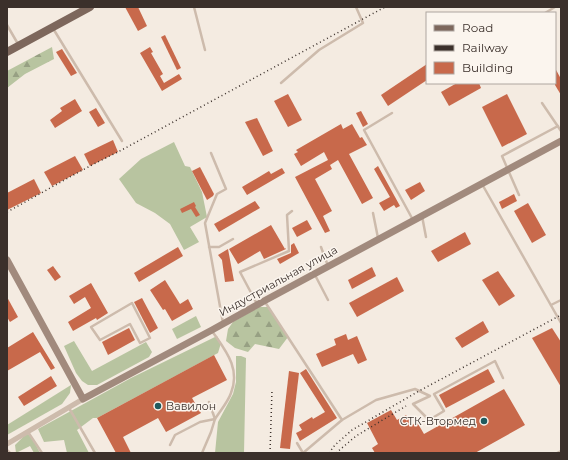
<svg xmlns="http://www.w3.org/2000/svg" width="568" height="460" viewBox="0 0 568 460" font-family="Montserrat,sans-serif">
<style>
.grass{fill:#b8c4a0}
.forest{fill:url(#forest-firs)}
.building{fill:#c8694b}
.lines{fill:none;stroke-linecap:round;stroke-linejoin:round}
.service{stroke:#cdbbac;stroke-width:2.5}
.minor{stroke:#cdbbac;stroke-width:5}
.secondary{stroke:#a18a7d;stroke-width:7}
.primary{stroke:#7d675c;stroke-width:8}
.rail{stroke:#3b302b;stroke-width:1.5;stroke-dasharray:1 3;stroke-linecap:butt}
.poi-dot{fill:#1f5a5e;stroke:#fbf5ee;stroke-width:1.5}
.labels{text-anchor:middle;stroke-width:3;stroke-linejoin:round;paint-order:stroke}
.street-label{font-size:11px;fill:#3b302b;stroke:#fbf5ee}
.poi-label{font-size:11px;fill:#3b302b;stroke:#fbf5ee;text-anchor:start}
</style>
<defs>
<pattern id="forest-firs" width="22" height="20" patternUnits="userSpaceOnUse"><rect width="22" height="20" fill="#b8c4a0"/><path d="M5 1l3.5 6h-7zM16 11l3.5 6h-7z" fill="#97a083"/></pattern>
</defs>
<rect width="100%" height="100%" fill="#f4ebe1"/>
<g class="grass">
<path d="M174,142l11,24 5,1 12,25 5,25 -17,10 9,15 -15,8 -14,-26 -15,-11 -19,-10 -17,-24 22,-20z"/>
<path d="M196,316l5,11 -24,12 -5,-10z"/>
<path d="M217,336l4,7 -3,10 -121,65h-4l-16,12 12,23h-22l-3,-13 -20,2 -6,-13 93,-51z"/>
<path d="M74,341l18,30 54,-29 6,10 -3,5 -52,28h-9l-6,-4 -6,-8 -12,-27z"/>
<path d="M236,356h5l5,2 -2,95h-29l3,-31 15,-28 3,-12z"/>
<path d="M71,385l-1,8 -8,11 -55,31v-10z"/>
<path d="M28,434l4,3 8,16h-6l-4,-7 -14,7 -1,-8 10,-10z"/>
</g>
<g class="forest">
<path d="M52,47l2,12 -29,15 -18,14v-17z"/>
<path d="M259,307h10l19,30 -9,12 -24,-5 -7,8 -13,-4 -9,-7 2,-12 5,-7z"/>
</g>
<g class="building">
<path d="M125,7h13l9,19 -9,5z"/>
<path d="M165,35l16,33 -4,2 -16,-33z"/>
<path d="M150,47l3,5 -2,1 12,21 -3,2 4,7 15,-9 3,5 -20,12 -22,-38z"/>
<path d="M62,49l15,24 -6,3 -15,-24z"/>
<path d="M427,64v16l-39,26 -7,-11z"/>
<path d="M555,68l6,11v16l-6,-10z"/>
<path d="M457,83h22l2,5 -32,18 -8,-14z"/>
<path d="M288,94l14,26 -14,7 -14,-26z"/>
<path d="M507,94l20,40 -25,13 -20,-40z"/>
<path d="M75,99l7,12 -27,17 -5,-8 12,-9 -2,-3z"/>
<path d="M96,108l9,15 -7,4 -9,-15z"/>
<path d="M361,111l7,13 -5,3 -7,-14z"/>
<path d="M257,118l16,33 -10,5 -18,-34z"/>
<path d="M341,124l2,5 9,-5 8,14 2,-1 5,8 -18,9 24,44 -11,6 -24,-44 -8,5 2,4 -17,10 17,32 -9,5 7,15 -5,2 -30,-56 33,-17 -4,-8 -23,14 -7,-12 4,-2 -2,-2z"/>
<path d="M113,140l5,12 -28,14 -6,-12z"/>
<path d="M75,156l8,14 -31,16 -8,-14z"/>
<path d="M378,166l22,40 -4,2 -2,-3 -10,6 -5,-8 11,-6 -16,-28z"/>
<path d="M200,167l14,27 -1,2 -6,4 -15,-29z"/>
<path d="M282,168l3,5 -38,22 -5,-8 27,-16 2,3z"/>
<path d="M34,179l7,14 -34,17v-17z"/>
<path d="M420,182l5,9 -14,9 -6,-10z"/>
<path d="M514,194l3,7 -15,8 -3,-7z"/>
<path d="M255,201l5,7 -41,24 -5,-8z"/>
<path d="M194,202l2,4 -1,1 5,8 -4,2 -5,-8 -9,4 -2,-4z"/>
<path d="M528,203l18,32 -14,8 -18,-32z"/>
<path d="M307,220l5,9 -15,8 -5,-9z"/>
<path d="M271,225l14,24 1,-1v1l-22,10 -4,-8 -22,13 -9,-15z"/>
<path d="M465,232l6,12 -33,18 -7,-11z"/>
<path d="M294,243l5,10 -19,11 -3,-5 14,-6v-8z"/>
<path d="M178,247l5,9 -44,26 -5,-9z"/>
<path d="M228,249l6,32 -9,1 -3,-22 -4,-5z"/>
<path d="M53,266l8,11 -6,4 -8,-11z"/>
<path d="M372,267l4,9 -24,13 -4,-9z"/>
<path d="M498,271l17,25 -16,10 -17,-26z"/>
<path d="M397,277l7,14 -47,26 -8,-14z"/>
<path d="M165,280l15,24 8,-5 5,10 -21,12 -7,-12 -2,1 -13,-20z"/>
<path d="M91,283l17,30 -11,7 -1,-2 -23,13 -5,-9 23,-14 -6,-11 -11,7 -5,-8z"/>
<path d="M7,297l11,20 -8,5 -3,-5z"/>
<path d="M142,298l16,30 -8,5 -16,-31z"/>
<path d="M483,321l6,11 -27,16 -7,-10z"/>
<path d="M129,328l6,12 -27,15 -6,-13z"/>
<path d="M552,328l9,14v45l-29,-49z"/>
<path d="M33,332l22,36 -4,2 -11,-18 -33,19v-23z"/>
<path d="M346,334l2,6 9,-4 10,24 -9,4 -5,-10 -31,13 -6,-13 20,-9 -2,-6z"/>
<path d="M214,355l13,25 -35,18 9,15 -35,19 -8,-14 -35,19 8,16h-15l-19,-35z"/>
<path d="M306,369l31,49 -37,23 -4,-8 6,-3 -3,-5 13,-8 1,2 12,-7 -25,-39z"/>
<path d="M488,369l7,13 -49,26 -7,-13z"/>
<path d="M289,371l10,2 -9,76 -10,-1z"/>
<path d="M51,376l6,10 -33,20 -6,-9z"/>
<path d="M504,389l21,36 -50,28h-100l-3,-5 6,-4 -11,-21 24,-13 6,10 9,-5 6,10 5,-3 7,12z"/>
</g>
<g class="lines">
<g class="service">
<path d="M194,7l11,43"/>
<path d="M545,13l10,-6"/>
<path d="M7,25l11,19"/>
<path d="M54,30l68,111"/>
<path d="M281,83l38,-33 44,-27 -7,-16"/>
<path d="M542,103l19,28"/>
<path d="M392,113l-28,17 49,90"/>
<path d="M211,153l15,36 -9,5 -12,29 18,100"/>
<path d="M482,184l79,139"/>
<path d="M519,195l-17,-39 56,-30"/>
<path d="M373,213l5,25"/>
<path d="M422,216l4,21"/>
<path d="M209,247h10l14,-8"/>
<path d="M321,247l7,19"/>
<path d="M315,275l13,25"/>
<path d="M265,302l77,118 -39,33"/>
<path d="M132,303l18,35 -10,5 -10,-19 -30,16 -9,-13z"/>
<path d="M257,304l-17,-32 49,-21 -2,-36 5,-4"/>
<path d="M551,305l10,-5"/>
<path d="M209,402l6,17c5,-8 13,-17 16,-26 10,-25 -6,-43 -19,-62"/>
<path d="M69,408l26,45"/>
<path d="M342,420l34,-20 39,-11 15,7 -17,8 16,16 15,-9 -10,-17 61,-33 8,17"/>
<path d="M28,432l14,21"/>
<path d="M297,443l6,10"/>
<path d="M170,445l5,-10 25,-13 15,-3 -4,13 -9,21"/>
<path d="M7,450l3,3"/>
<path d="M557,453l4,-2"/>
</g>
<path class="minor" d="M7,444l76,-45"/>
<path class="secondary" d="M7,260l76,139 129,-69 52,-29 297,-160"/>
<path class="primary" d="M7,52l83,-45"/>
<g class="rail">
<path d="M7,212c37,-20 73,-42 111,-60l267,-145"/>
<path d="M270,453l2,-63"/>
<path d="M329,453l6,-8 17,-15 67,-39 142,-76"/>
<path d="M336,453l20,-17 50,-30"/>
</g>
</g>
<g class="poi-dot">
<circle cx="158" cy="406" r="4"/>
<circle cx="484" cy="421" r="4"/>
</g>
<g class="labels">
<g class="street-label">
<text transform="translate(278 281) rotate(-29)" y="4">Индустриальная улица</text>
</g>
<g class="poi-label">
<text x="166" y="410">Вавилон</text>
<text x="476" y="425" text-anchor="end">СТК-Втормед</text>
</g>
</g>
<rect width="568" height="460" fill="none" stroke="#3b302b" stroke-width="16"/>
<rect x="426" y="12" width="130" height="72" fill="#fbf5ee" stroke="#aea6a0"/>
<rect x="434" y="25" width="20" height="6" fill="#7d675c" stroke="#aea6a0"/>
<text x="462" y="32" font-size="12" fill="#3b302b">Road</text>
<rect x="434" y="45" width="20" height="6" fill="#3b302b" stroke="#aea6a0"/>
<text x="462" y="52" font-size="12" fill="#3b302b">Railway</text>
<rect x="434" y="62" width="20" height="12" fill="#c8694b" stroke="#aea6a0"/>
<text x="462" y="72" font-size="12" fill="#3b302b">Building</text>
</svg>
